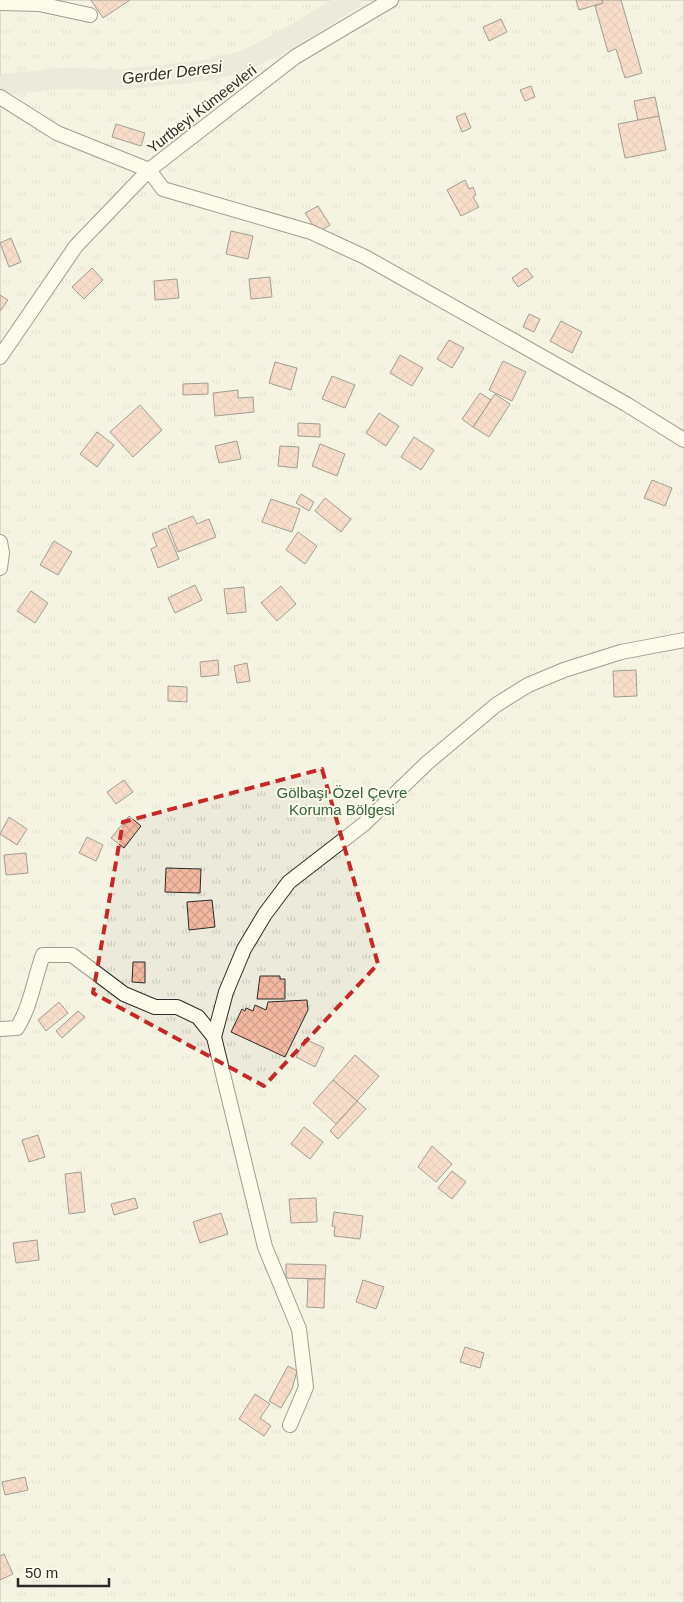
<svg xmlns="http://www.w3.org/2000/svg" width="684" height="1603" viewBox="0 0 684 1603" font-family="Arial,sans-serif">
<style>
.park{fill:url(#park-tufts);stroke:#74746e}
.lines{fill:none;stroke-linecap:round;stroke-linejoin:round}
.river{stroke:#d8d7c9;stroke-width:21}
.building{fill:url(#building-cross-hatch);stroke:#2b2b2b}
.minor-casing{stroke:#2b2b2b;stroke-width:16}
.minor{stroke:#fdfbea;stroke-width:14}
.marked{fill:none;stroke:#c62828;stroke-width:4;stroke-dasharray:10 6;stroke-linejoin:round}
.labels{text-anchor:middle;stroke-width:4;stroke-linejoin:round;paint-order:stroke}
.street-label{font-size:15px;fill:#2b2b2b;stroke:#fdfbea}
.park-label{font-size:15px;fill:#34623c;stroke:#fdfbea}
.water-label{font-size:16px;font-style:italic;fill:#2b2b2b;stroke:#fdfbea}
</style>
<defs>
<pattern id="park-tufts" width="24" height="20" patternUnits="userSpaceOnUse" patternTransform="scale(1.25)"><rect width="24" height="20" fill="#ecebdb"/><path d="M3 7l-1-3M5 7V3M7 7l1-3M15 17l-1-3M17 17v-4M19 17l1-3" fill="none" stroke="#cbcabc"/></pattern>
<pattern id="building-cross-hatch" width="8" height="8" patternUnits="userSpaceOnUse" patternTransform="scale(1.25)"><rect width="8" height="8" fill="#f2b8a0"/><path d="M0 0l8 8M0 8l8-8" fill="none" stroke="#d09e8a"/></pattern>
</defs>
<rect width="100%" height="100%" fill="#fdfbea"/>
<rect class="park" x="0" y="0" width="684" height="1603"/>
<g class="lines">
<path class="river" d="M6,84l63,-6 49,2 91,-10 35,-9 40,-20 67,-41"/>
</g>
<g class="building">
<path d="M91,0h39l-27,18z"/>
<path d="M576,0h26l1,3 -24,7z"/>
<path d="M602,0h19l21,73 -17,5 -9,-29 -8,3 -13,-46 8,-3z"/>
<path d="M501,19l6,13 -18,9 -6,-14z"/>
<path d="M531,86l4,11 -10,4 -5,-11z"/>
<path d="M655,97l4,19 -21,5 -4,-20z"/>
<path d="M465,113l6,15 -9,4 -6,-15z"/>
<path d="M190,116l8,9 -18,18 -9,-9z"/>
<path d="M659,116l7,34 -41,8 -7,-34z"/>
<path d="M116,124l29,9 -4,13 -29,-9z"/>
<path d="M465,180l4,9 4,-2 3,8 -3,2 6,10 -18,9 -14,-26z"/>
<path d="M318,206l12,19 -12,8 -13,-20z"/>
<path d="M231,231l22,5 -5,23 -22,-5z"/>
<path d="M11,238l10,24 -12,5 -9,-24z"/>
<path d="M92,268l11,12 -19,19 -12,-12z"/>
<path d="M526,268l7,9 -15,10 -6,-9z"/>
<path d="M270,277l2,20 -21,2 -2,-20z"/>
<path d="M177,279l2,19 -24,2 -1,-19z"/>
<path d="M0,295l8,5 -8,11z"/>
<path d="M529,314l11,5 -6,13 -11,-5z"/>
<path d="M561,321l21,11 -10,21 -22,-12z"/>
<path d="M449,340l15,8 -12,20 -15,-9z"/>
<path d="M400,355l23,13 -11,18 -22,-13z"/>
<path d="M503,361l23,11 -14,29 -23,-11z"/>
<path d="M275,362l22,6 -6,22 -22,-7z"/>
<path d="M332,376l23,9 -10,23 -23,-9z"/>
<path d="M208,383v11l-25,1v-11z"/>
<path d="M238,390v8l15,-1 1,15 -39,4 -2,-23z"/>
<path d="M480,393l11,7 -18,27 -11,-8z"/>
<path d="M495,394l15,10 -21,33 -16,-10z"/>
<path d="M140,405l22,25 -29,27 -23,-25z"/>
<path d="M379,413l20,13 -13,20 -20,-13z"/>
<path d="M298,423l22,1v13l-22,-1z"/>
<path d="M97,432l17,13 -17,22 -17,-13z"/>
<path d="M414,437l20,13 -13,20 -20,-13z"/>
<path d="M237,441l4,18 -22,4 -4,-17z"/>
<path d="M320,444l25,10 -8,22 -25,-10z"/>
<path d="M280,446l19,1 -2,21 -19,-2z"/>
<path d="M652,480l20,8 -7,18 -21,-8z"/>
<path d="M301,494l13,8 -5,9 -13,-8z"/>
<path d="M325,498l26,21 -10,13 -26,-21z"/>
<path d="M271,499l29,10 -8,23 -30,-10z"/>
<path d="M193,516l4,8 12,-5 7,18 -38,15 -10,-26z"/>
<path d="M166,528l13,31 -21,9 -7,-19 6,-3 -5,-12z"/>
<path d="M298,532l19,14 -12,18 -19,-14z"/>
<path d="M54,541l18,11 -14,23 -18,-10z"/>
<path d="M195,585l7,15 -27,13 -7,-15z"/>
<path d="M281,586l15,18 -19,17 -16,-18z"/>
<path d="M244,587l2,25 -19,2 -3,-25z"/>
<path d="M31,591l17,12 -13,20 -18,-12z"/>
<path d="M218,660l1,15 -18,2 -1,-15z"/>
<path d="M247,663l3,18 -13,2 -3,-17z"/>
<path d="M636,670l1,26 -23,1 -1,-26z"/>
<path d="M168,686l19,1v15l-19,-1z"/>
<path d="M124,780l9,12 -17,12 -9,-12z"/>
<path d="M129,816l12,10 -17,22 -13,-10z"/>
<path d="M9,817l18,12 -10,16 -17,-11z"/>
<path d="M87,837l16,8 -7,16 -17,-8z"/>
<path d="M26,853l2,20 -22,2 -2,-20z"/>
<path d="M166,868l35,1 -1,24 -35,-1z"/>
<path d="M212,900l3,27 -26,3 -2,-28z"/>
<path d="M133,962h12v21l-13,-1z"/>
<path d="M260,976h20v3h5v20h-28z"/>
<path d="M307,1000l1,10 -23,47 -54,-25 11,-23 3,2 1,-3 7,3 2,-6 11,5 2,-8z"/>
<path d="M59,1002l9,11 -22,18 -8,-11z"/>
<path d="M78,1011l7,6 -23,21 -6,-7z"/>
<path d="M305,1039l19,9 -9,19 -19,-10z"/>
<path d="M355,1055l24,21 -22,25 -24,-21z"/>
<path d="M333,1080l24,21 -21,23 -23,-21z"/>
<path d="M357,1101l9,8 -28,30 -8,-8z"/>
<path d="M304,1127l19,15 -13,17 -19,-15z"/>
<path d="M38,1135l7,22 -16,5 -7,-22z"/>
<path d="M432,1146l20,18 -16,18 -18,-15z"/>
<path d="M452,1171l14,11 -14,17 -14,-11z"/>
<path d="M81,1172l4,40 -16,2 -4,-40z"/>
<path d="M135,1198l3,10 -24,7 -3,-11z"/>
<path d="M316,1198l1,24 -26,1 -2,-24z"/>
<path d="M334,1212l29,4 -3,23 -26,-3 1,-9 -3,-1z"/>
<path d="M221,1213l7,21 -28,9 -7,-21z"/>
<path d="M37,1240l2,20 -23,3 -3,-20z"/>
<path d="M286,1264l40,1 -1,14 -39,-1z"/>
<path d="M308,1279h17l-1,29 -17,-1z"/>
<path d="M363,1280l21,7 -8,22 -20,-7z"/>
<path d="M465,1347l19,6 -4,15 -20,-6z"/>
<path d="M288,1366l9,5 -5,18 -11,19 -12,-7z"/>
<path d="M255,1394l15,10 -10,14 11,8 -7,10 -25,-17z"/>
<path d="M25,1477l3,13 -23,5 -3,-13z"/>
<path d="M4,1554l9,20 -13,6v-24z"/>
</g>
<g class="lines">
<g class="minor-casing">
<g id="minor">
<path d="M0,3l39,1 51,11"/>
<path d="M0,97l57,36 92,37"/>
<path d="M149,170l14,19 148,43 54,25 261,147 58,36"/>
<path d="M0,357l76,-111 73,-76 146,-113 96,-57"/>
<path d="M0,542l2,11 -2,15"/>
<path d="M0,1029l17,-1c14,-22 17,-49 26,-73h29l52,39 31,13h22l21,10 16,20 51,210 34,82 7,58 -16,38"/>
<path d="M214,1037l12,-45 18,-43 21,-35 24,-32 75,-58 63,-61 69,-58 32,-20 36,-15 57,-18 63,-12"/>
</g>
</g>
<use href="#minor" class="minor"/>
</g>
<path d="M0 0H684V1603H0ZM322,769l56,195 -114,122 -171,-93 30,-171z" fill="#fdfbea" fill-opacity=".55" fill-rule="evenodd"/>
<path class="marked" d="M322,769l56,195 -114,122 -171,-93 30,-171z"/>
<g class="labels">
<g class="street-label">
<text transform="translate(202 109) rotate(-38)" y="5">Yurtbeyi Kümeevleri</text>
</g>
<g class="park-label">
<text x="342" y="798">Gölbaşı Özel Çevre<tspan x="342" dy="17">Koruma Bölgesi</tspan></text>
</g>
<g class="water-label">
<text transform="translate(172 72) rotate(-7)" y="6">Gerder Deresi</text>
</g>
</g>
<path d="M18 1578v8h91v-8" fill="none" stroke="#2b2b2b" stroke-width="2.5"/>
<text x="25" y="1578" font-size="15" fill="#2b2b2b" stroke="#fdfbea" stroke-width="4" paint-order="stroke">50 m</text>
</svg>
